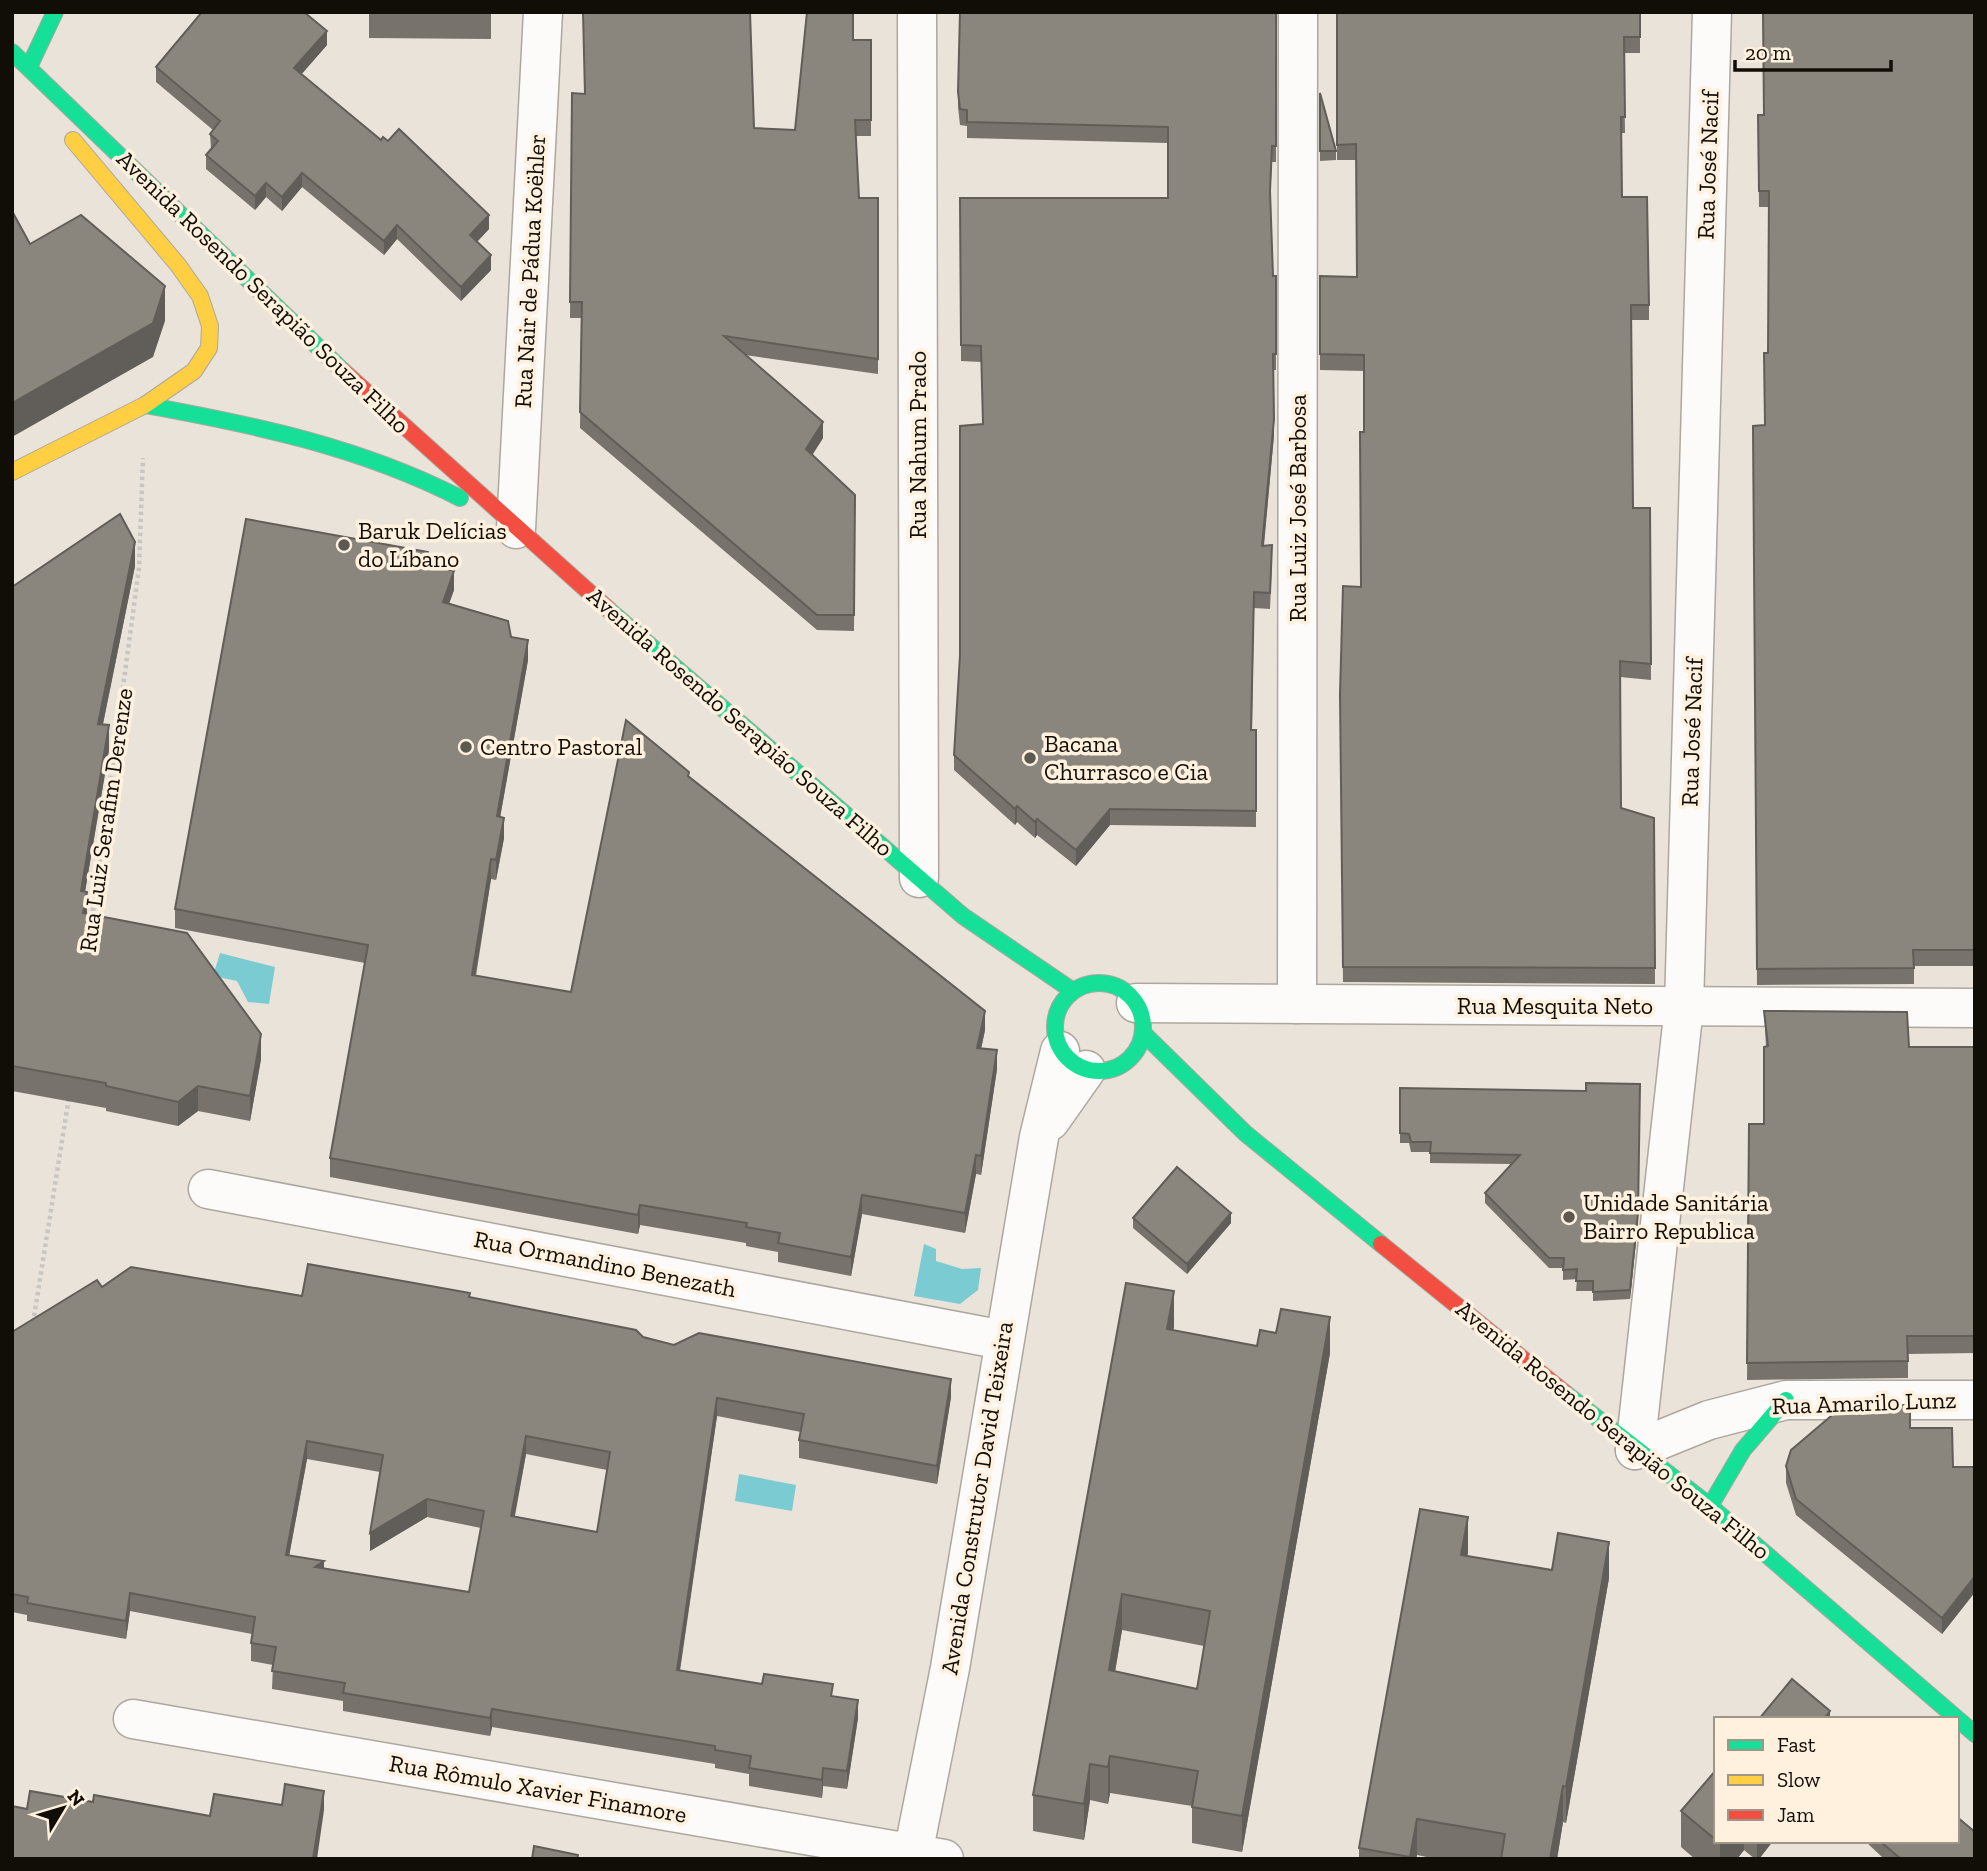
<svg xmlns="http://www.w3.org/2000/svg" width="1987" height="1871" viewBox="0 0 1987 1871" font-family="'Zilla Slab',serif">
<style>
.water{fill:#7accd2}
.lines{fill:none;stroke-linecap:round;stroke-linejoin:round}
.street-casing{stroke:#ada79f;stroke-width:41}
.fast-casing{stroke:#ada79f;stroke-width:18}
.slow-casing{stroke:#ada79f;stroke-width:18}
.jam-casing{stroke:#ada79f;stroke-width:18}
.path{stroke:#c8c6c3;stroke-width:4.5;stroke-dasharray:3.5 3.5;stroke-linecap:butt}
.street{stroke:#fcfbf9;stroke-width:38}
.fast{stroke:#16e098;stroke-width:16}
.slow{stroke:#ffcf43;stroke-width:16}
.jam{stroke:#f24e42;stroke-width:16}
.wall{fill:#77726c;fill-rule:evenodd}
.shaded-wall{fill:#615d58}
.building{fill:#8a857d;stroke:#615d58;stroke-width:2;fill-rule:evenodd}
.poi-dot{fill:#5d5850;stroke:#fff1de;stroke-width:2.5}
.labels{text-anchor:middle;stroke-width:7;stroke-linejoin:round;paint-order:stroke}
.street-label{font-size:24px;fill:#110d07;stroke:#fff1de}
.poi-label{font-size:24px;fill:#110d07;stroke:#fff1de;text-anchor:start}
</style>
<rect width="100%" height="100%" fill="#eae3d9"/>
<g class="water">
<path d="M220,953l55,14 -6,37 -21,-2 -11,-21 -24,-5z"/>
<path d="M924,1244l12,5v12l26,8 19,-1 -3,22 -18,14 -46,-8z"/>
<path d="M739,1474l57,11 -4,26 -57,-10z"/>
</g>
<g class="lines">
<g class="street-casing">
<g id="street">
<path d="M917,12l2,866"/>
<path d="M516,529l27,-517"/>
<path d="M1136,1003l839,5"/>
<path d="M1297,1004l1,-992"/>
<path d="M1050,1121l36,-51"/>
<path d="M208,1189l795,151"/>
<path d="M1635,1450l49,-443 28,-995"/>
<path d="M1635,1450l74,-30 77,-20h189"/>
<path d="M133,1719l811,140"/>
<path d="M912,1859l38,-191 89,-531 21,-86"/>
</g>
</g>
<g class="fast-casing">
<g id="fast">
<path d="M12,52l331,319"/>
<path d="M29,67l26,-55"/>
<path d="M145,405c110,20 215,42 315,93"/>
<path d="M609,610l354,306 110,75"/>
<circle cx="1099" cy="1027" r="44"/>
<path d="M1143,1033l102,100 136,111"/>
<path d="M1565,1393l145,113 265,228"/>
<path d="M1710,1506l33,-56 43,-50"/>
</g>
</g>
<g class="slow-casing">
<path id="slow" d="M12,472l133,-67 49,-34 15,-23 1,-22 -10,-30 -22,-31 -105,-125"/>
</g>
<g class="jam-casing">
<g id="jam">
<path d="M343,371l266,239"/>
<path d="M1381,1244l184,149"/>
</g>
</g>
<g class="path">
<path d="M92,918l47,-350 4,-110"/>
<path d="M33,1323l36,-226"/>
</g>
<use href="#street" class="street"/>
<use href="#fast" class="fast"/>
<use href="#slow" class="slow"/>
<use href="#jam" class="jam"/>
</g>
<g class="wall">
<path d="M369,12h122v27l-122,-1z"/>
<path d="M960,12h316v150h-4l-2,37 3,77h3v94h-3l1,65 -10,111 8,15 -2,48 -16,-1 -2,122h4v97l-146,-2 -34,41 -39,-31 -2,3 -18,-16 -2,3 -61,-55v-15l29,-331 -2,-62 -20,-1 -1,-163h208v-55l-201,-5v-12l-7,-1 -2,-18z"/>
<path d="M1337,12h303v41h-16l1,80h-4l1,64 27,108v15h-18l2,188h17l1,172 -31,-3 1,131 33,10 1,166 -312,-2 -3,-288 21,-107 3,-155v-61l-44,-1v-94l37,1 -1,-117h-19z"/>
<path d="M1975,12v954h-61v18l-157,1 -4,-559 12,-1 3,-72 1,-146h-10l-1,-92h6z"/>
<path d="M853,40h18v96h-15l3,62h19v176l-133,-19 78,83 -11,17 43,40 -1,136 -37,-1 -237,-202 1,-110h-11l2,-225 182,35 41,2z"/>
<path d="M327,45l-26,29 188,155 -12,13 14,28 -30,31 -64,-62 -13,16 -82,-68 -20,24 -16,-14 -11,13 -49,-41v-14l5,-6 -1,-15 3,-4 -57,-48v-15z"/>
<path d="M1320,93l16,58v9l-16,1z"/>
<path d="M428,563l26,27 -5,13 62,34 17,23 -28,157 4,21 -8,42 -5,-1 -15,97 95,16 118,-216 296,254 -4,19 16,20 -16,106 -5,-1 -11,59 -103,-19 -11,62 -73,-14v-10l-32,-6v-3l-106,-18 -2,9 -308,-57v-19l35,-195 -190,-35v-19z"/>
<path d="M135,566l-32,158 6,26 -24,142 2,21 174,146 -11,62 -52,-10 -20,15 -72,-15v-3l-94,-17v-504z"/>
<path d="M1764,1011l145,36h66v306l-67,1v24l-161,2 2,-256h15l2,-78z"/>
<path d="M1400,1088l186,3 52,131 -8,77 -37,2v-10h-17l1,-12 -14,1v-12h-14l-64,-65v-10l26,-29 -81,-1v-11h-19l-2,-9h-9z"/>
<path d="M1133,1218l98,5 -44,51 -54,-46z"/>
<path d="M102,1287l200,9 168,1 204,48 277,52 -14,87 -138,-26v-18l2,-8 -84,-16 -37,255 153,25 25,22 -11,71 -24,-3 -1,12 -73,-12v-12l-34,-6v-4l-223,-37 -2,9 -147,-25v-10l-71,-12 1,-24 -22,-4v-18l1,-9 -122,-23 -4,28 -99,-18v-6l-15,-3v-280zM526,1454l81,16 -10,62 -82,-16zM307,1459l73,13 -10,79 57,-34 54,11 -12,64 -145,-24 -35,-13z"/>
<path d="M1174,1327l-1,3 84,16 73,7 -88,499 -50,-9v-37l-82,-13 -2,11 -18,-4 -6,40 -51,-9v-36zM1122,1630l82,16 -7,43 -82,-17z"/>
<path d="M1910,1428l43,39h22v125l-33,42 -146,-119 -10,-32v-17z"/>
<path d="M1468,1553l-1,3 85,14 57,8 -43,245 -3,-1 -6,37h-120l-20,-4 -1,4h-57v-11z"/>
<path d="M1716,1770v71h57l-14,18h-4l-11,-9 -7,9h-42l-14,-12v-36z"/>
<path d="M1865,1841h92l18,18h-93v-2z"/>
</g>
<g class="shaded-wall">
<path d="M327,31v14l-33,38v-15z"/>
<path d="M302,173v14l-20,24v-14z"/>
<path d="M266,183v14l-11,13v-14z"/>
<path d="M489,215v14l-19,20v-14z"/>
<path d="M397,225v14l-13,16v-14z"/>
<path d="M491,255v15l-30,31v-14z"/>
<path d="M165,286v35l-12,36 -141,80v-34z"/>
<path d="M1274,419v16l-12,127v-16z"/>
<path d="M823,422v16l-17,27v-16z"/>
<path d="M135,542v24l-37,182v-24z"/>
<path d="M454,571v19l-11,31v-19z"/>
<path d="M528,640v20l-31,175v-19z"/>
<path d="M109,725v25l-28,165v-24z"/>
<path d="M1017,806v16l-2,3v-16z"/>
<path d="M1110,809v16l-34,41v-16z"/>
<path d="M504,818v20l-8,42v-20z"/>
<path d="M1037,819v16l-2,3v-16z"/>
<path d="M491,859v20l-19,115v-19z"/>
<path d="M87,892v24l-4,-3z"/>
<path d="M985,1011v19l-8,38v-20z"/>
<path d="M261,1034v25l-11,62v-25z"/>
<path d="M997,1050v19l-16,106v-19z"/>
<path d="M1640,1084l-2,138 -8,77v-9z"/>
<path d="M198,1086v25l-20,15v-24z"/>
<path d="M976,1155v19l-11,59v-20z"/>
<path d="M862,1195v19l-11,62v-19z"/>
<path d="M640,1205v20l-2,9v-19z"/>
<path d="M1231,1213v10l-44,51v-10z"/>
<path d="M1174,1291v36l-7,38v-36z"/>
<path d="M1330,1317v36l-88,499v-36z"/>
<path d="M951,1379v18l-14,87v-18z"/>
<path d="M717,1398v18l-40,272v-18z"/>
<path d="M526,1436v18l-15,80v-18z"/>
<path d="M307,1441v18l-21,114v-18z"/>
<path d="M427,1499v18l-57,34v-18z"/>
<path d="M1468,1517v36l-7,38v-36z"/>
<path d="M1609,1542v36l-43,245v-36z"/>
<path d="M324,1561v18l-9,-12z"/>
<path d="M1975,1576v16l-33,42v-16z"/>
<path d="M130,1593v18l-4,28v-18z"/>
<path d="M1122,1594v36l-13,77v-37z"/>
<path d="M858,1700v18l-11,71v-18z"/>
<path d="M492,1709v18l-2,9v-18z"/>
<path d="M1830,1711v8h-6z"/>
<path d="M1110,1756v37l-2,11v-37z"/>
<path d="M1090,1764v36l-6,40v-36z"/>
<path d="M823,1768v18l-1,12v-18z"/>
<path d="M1563,1786v36l-6,37h-7z"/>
<path d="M324,1791v19l-7,49h-4z"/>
<path d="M1417,1819v36l-1,4h-6z"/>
<path d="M1721,1841h23v9l-7,9h-17v-16z"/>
<path d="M1757,1841h16l-14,18h-2z"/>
</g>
<g class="building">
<path d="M202,12h102l23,19 -33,37 87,72 2,-3 5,4 11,-12 90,86 -19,20 21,20 -30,32 -64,-62 -13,16 -82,-68 -20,24 -16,-14 -11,13 -49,-41 12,-14 -8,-7 10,-13 -64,-54z"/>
<path d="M583,12h167l4,116 41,2 12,-118h46v28h18v80h-16l4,78h19v161l-154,-23 99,86 -17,27 49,46 -1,120h-37l-237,-203 2,-110h-12l2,-209 13,1z"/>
<path d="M960,12h316v134h-4l-2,45 3,85h3v78h-3l1,65 -12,127 10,-1 -2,48 -16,-1 -3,138h5v81l-146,-2 -34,41 -39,-31 -2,3 -18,-16 -2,3 -61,-54 6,-100v-229l23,-2 -2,-78 -20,-1 -1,-147h208v-71l-201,-5v-12l-7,-1 -2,-17z"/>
<path d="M1337,12h303v25h-16l1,80h-4l1,80h25l2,108h-18l2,203h17l1,156 -31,-3 1,147 33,10 1,150 -312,-1 -3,-273 3,-108 18,1 -1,-155h4v-77l-44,-1v-78l37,1 -1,-133 -19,1z"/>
<path d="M1763,12h212v938h-62l1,18 -157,1 -4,-543 12,-1 -1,-72h4l1,-162h-10l-1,-76h6z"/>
<path d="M1320,93l16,58h-16z"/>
<path d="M12,211l18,33 51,-29 84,71 -12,37 -141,80z"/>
<path d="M120,514l15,28 -37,182 11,1 -28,166 6,1 -4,21 104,20 74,101 -11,62 -52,-10 -20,16 -72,-16v-3l-94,-17v-479z"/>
<path d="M246,519l182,33 -2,10 28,9 -11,31 65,19 3,16 17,3 -31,176 7,2 -8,42 -5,-1 -19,116 99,17 55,-272 63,52 -1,4 297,235 -8,37 20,2 -16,106 -5,-1 -11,58 -103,-18 -11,62 -73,-14 2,-10 -34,-6 1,-4 -107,-18 -2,10 -308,-57 38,-213 -193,-36z"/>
<path d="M1764,1011l143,1 2,35h66v289h-68l1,25 -161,2 2,-239h15v-77l4,-1z"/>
<path d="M1586,1083l54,1 -2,129 -8,77 -37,2v-11h-17l1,-12 -14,1 1,-12h-15l-64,-65 35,-38 -90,-2 1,-11h-20l-2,-8 -9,-1v-45l186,3z"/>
<path d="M1177,1167l54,46 -44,51 -54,-46z"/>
<path d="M308,1264l162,29 -1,4 167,33 7,7 31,8 25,-12 252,46 -14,87 -138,-26 5,-26 -87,-16 -40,272 85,14 2,-10 69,10 -2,12 27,4 -11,71 -24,-3 -1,12 -73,-12 2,-12 -36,-6v-4l-223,-37 -2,9 -147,-25 2,-10 -73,-12 4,-24 -25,-4 4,-26 -125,-24 -4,28 -99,-18 1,-6 -16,-3v-262l85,-52 5,7 29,-20 171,29zM526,1436l84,16 -13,80 -86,-16zM307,1441l76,14 -13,78 57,-34 57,12 -15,81 -154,-25 9,-6 -38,-6z"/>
<path d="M1126,1283l48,8 -7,38 90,17 3,-16 16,3 5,-24 49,8 -88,499 -50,-9 6,-36 -88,-15 -2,11 -18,-3 -6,40 -51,-9zM1122,1594l88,17 -13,78 -88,-19z"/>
<path d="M1844,1405h66v23h42l1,39h22v109l-33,42 -146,-119 -10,-33 5,-16z"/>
<path d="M1420,1509l48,8 -7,38 91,15 6,-37 51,9 -43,245 -3,-1 -13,73h-49l4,-25 -88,-15 -7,38 -51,-9z"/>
<path d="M1792,1679l38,32 -6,8h-65z"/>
<path d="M1716,1770v70l-35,-29z"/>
<path d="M285,1784l39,7 -11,68h-301v-53l15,3 3,-18 63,11 1,-7 116,21 4,-22 68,11z"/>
<path d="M1957,1817l18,15v27h-74l-19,-16 2,-2h73z"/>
<path d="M534,1846l44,9 -1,4h-45z"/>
</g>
<g class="poi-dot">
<circle cx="344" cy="545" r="7"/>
<circle cx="466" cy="747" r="7"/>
<circle cx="1030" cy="758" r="7"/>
<circle cx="1569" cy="1217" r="7"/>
</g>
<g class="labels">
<g class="street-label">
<text transform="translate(1708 165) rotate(-88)" y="8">Rua José Nacif</text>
<text transform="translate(530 271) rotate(-87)" y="8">Rua Nair de Pádua Koëhler</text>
<text transform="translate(263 292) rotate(44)" y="8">Avenida Rosendo Serapião Souza Filho</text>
<text transform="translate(918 445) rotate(-90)" y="8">Rua Nahum Prado</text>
<text transform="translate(1298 508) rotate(-90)" y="8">Rua Luiz José Barbosa</text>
<text transform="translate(740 722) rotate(41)" y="8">Avenida Rosendo Serapião Souza Filho</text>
<text transform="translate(1692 732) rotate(-88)" y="8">Rua José Nacif</text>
<text transform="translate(106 820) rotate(-82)" y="8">Rua Luiz Serafim Derenze</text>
<text x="1555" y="1014">Rua Mesquita Neto</text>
<text transform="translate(605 1264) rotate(11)" y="8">Rua Ormandino Benezath</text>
<text transform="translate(1864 1403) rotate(-2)" y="8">Rua Amarilo Lunz</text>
<text transform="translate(1613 1430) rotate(39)" y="8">Avenida Rosendo Serapião Souza Filho</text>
<text transform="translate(977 1498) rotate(-81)" y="8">Avenida Construtor David Teixeira</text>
<text transform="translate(538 1789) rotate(10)" y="8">Rua Rômulo Xavier Finamore</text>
</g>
<g class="poi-label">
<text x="358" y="539">Baruk Delícias<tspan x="358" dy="28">do Líbano</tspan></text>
<text x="1044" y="752">Bacana<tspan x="1044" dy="28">Churrasco e Cia</tspan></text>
<text x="480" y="755">Centro Pastoral</text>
<text x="1583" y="1211">Unidade Sanitária<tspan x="1583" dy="28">Bairro Republica</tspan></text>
</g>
</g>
<rect width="1987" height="1871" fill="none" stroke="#110d07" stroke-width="28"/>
<rect x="1714" y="1717" width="245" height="126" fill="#fff1de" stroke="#a09688" stroke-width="2"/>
<rect x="1728" y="1740" width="35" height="10" fill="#16e098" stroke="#a09688" stroke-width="2"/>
<text x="1777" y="1752" font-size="21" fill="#110d07">Fast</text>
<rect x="1728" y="1775" width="35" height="10" fill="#ffcf43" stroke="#a09688" stroke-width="2"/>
<text x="1777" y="1787" font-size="21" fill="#110d07">Slow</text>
<rect x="1728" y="1810" width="35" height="10" fill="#f24e42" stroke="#a09688" stroke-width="2"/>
<text x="1777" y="1822" font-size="21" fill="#110d07">Jam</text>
<g transform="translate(63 1808) rotate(52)" stroke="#fff1de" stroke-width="5" paint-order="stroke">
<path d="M0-5L12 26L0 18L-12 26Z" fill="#110d07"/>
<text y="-10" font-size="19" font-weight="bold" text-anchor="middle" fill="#110d07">N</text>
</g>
<path d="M1735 60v10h156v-10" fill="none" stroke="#110d07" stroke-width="3.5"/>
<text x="1745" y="60" font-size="21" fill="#110d07" stroke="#fff1de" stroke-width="5" paint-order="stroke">20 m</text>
</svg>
